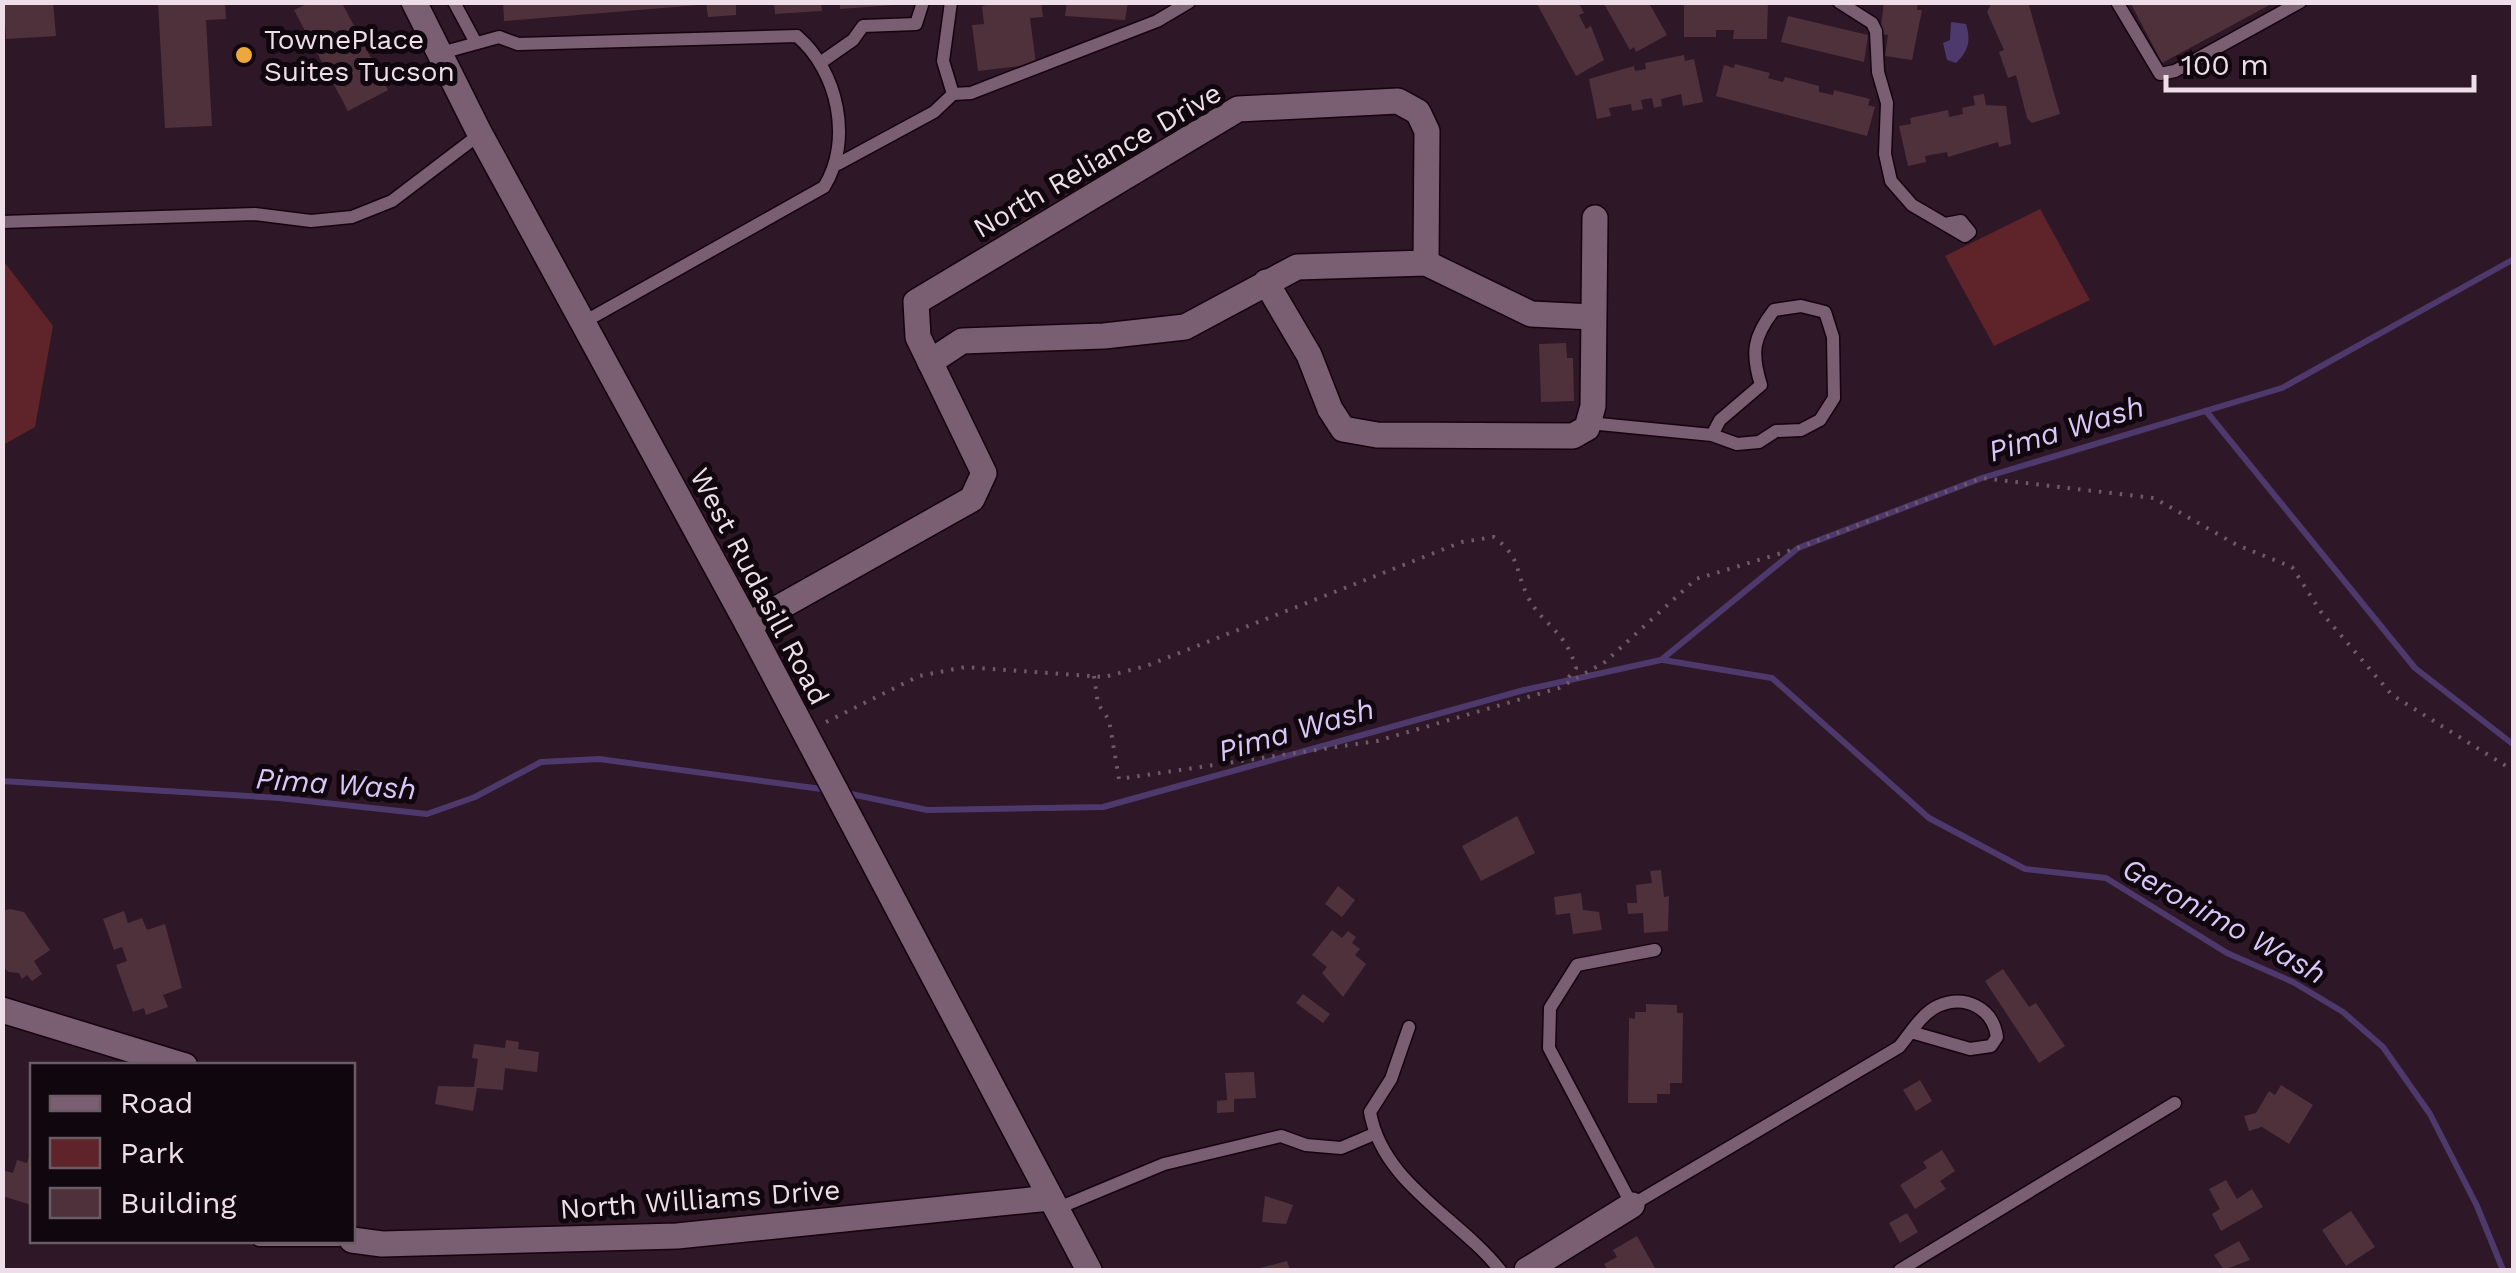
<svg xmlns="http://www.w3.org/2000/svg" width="2516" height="1273" viewBox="0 0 2516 1273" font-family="'Work Sans',sans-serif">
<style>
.green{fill:#5f2429}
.water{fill:#4e396c}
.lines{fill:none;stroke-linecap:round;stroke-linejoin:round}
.stream{stroke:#4e396c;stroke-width:6}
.building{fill:#4f313b}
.service-casing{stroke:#15030f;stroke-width:15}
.minor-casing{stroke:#15030f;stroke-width:28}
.tertiary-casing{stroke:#15030f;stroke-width:28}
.path{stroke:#6f5a68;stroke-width:4;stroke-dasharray:2.5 8;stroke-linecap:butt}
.service{stroke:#7a5e71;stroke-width:12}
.minor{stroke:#7a5e71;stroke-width:25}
.tertiary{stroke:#7a5e71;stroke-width:25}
.poi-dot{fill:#eda83b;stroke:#10060d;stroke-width:4}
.labels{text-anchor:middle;stroke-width:10;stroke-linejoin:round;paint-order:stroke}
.poi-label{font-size:28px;fill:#eedee8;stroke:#10060d;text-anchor:start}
.street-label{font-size:28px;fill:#eedee8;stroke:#10060d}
.water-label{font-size:30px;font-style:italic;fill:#d9c7f9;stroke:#10060d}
</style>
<rect width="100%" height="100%" fill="#2e1727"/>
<g class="green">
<path d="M2040,209l50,91 -96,46 -49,-90z"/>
<path d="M5,263l48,63 -18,101 -32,18z"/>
</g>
<path class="water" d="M1951,22l15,2c5,16 3,27 -10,39l-9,-3 -4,-17 7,-3z"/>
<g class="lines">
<g class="stream">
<path d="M2206,411l209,257 99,77"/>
<path d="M1663,660l109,18 157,140 96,51 81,9 121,75 66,29 50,30 40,35 47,67 47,92 26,64"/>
<path d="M2,781l277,17 148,16 48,-17 66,-35 58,-3 230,31"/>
<path d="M846,793l81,17 176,-3 421,-117 137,-30 137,-112 184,-70 300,-90 232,-129"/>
</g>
</g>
<g class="building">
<path d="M4,2h49l3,34 -50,3z"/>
<path d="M158,2h67l1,17 -20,1 6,106 -47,2z"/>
<path d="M503,2h195l1,3 -195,16z"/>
<path d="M706,2h30v13l-28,2z"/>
<path d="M774,2h47l1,9 -47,3z"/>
<path d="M840,2h53v3l-53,4z"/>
<path d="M1000,2h41l2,15 -13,1 6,46 -58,7 -6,-46 12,-1 -2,-18z"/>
<path d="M1067,2h61l-3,18 -60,-4z"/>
<path d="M1536,2h42l6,11 -5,2 7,14 5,-3 13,34 -28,16z"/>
<path d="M1603,2l47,3 17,30 -31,17 -2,-5 -4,3z"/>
<path d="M1684,2h84l-1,37h-34l1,-9h-18v7h-32z"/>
<path d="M1884,2h34l-1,8h5l-10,50 -27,-4 3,-21 -8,-1z"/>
<path d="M1992,2h36l32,112 -28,9 -5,-5 -11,-43 -8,3 -9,-26 5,-2 -17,-38z"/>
<path d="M2130,2h145l-113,61z"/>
<path d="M309,3h33l46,87 -40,21 -54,-101z"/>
<path d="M1788,16l80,19 -4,27 -83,-20z"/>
<path d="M1684,55l1,6 9,-2 9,43 -20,4 -2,-12 -20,5 1,7 -8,2 -2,-10 -11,2 2,9 -11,2 -1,-7 -22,4 2,8 -14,3 -8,-40 45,-13 1,5 11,-2 -1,-6z"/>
<path d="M1735,64l35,9 -2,5 15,4 2,-5 34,9v6l14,3 1,-5 36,9 -2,6 7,2 -8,29 -151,-40 8,-31 10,3z"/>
<path d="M1984,94l2,11 20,1 5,38 -12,3 -1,-5 -50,15 -1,-5 -22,4 1,6 -18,4 -9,-40 12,-2 -1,-6 38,-8 1,7 14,-3 -1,-6 13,-3 -2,-9z"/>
<path d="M1566,343l1,15h6l1,43 -33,1 -2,-58z"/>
<path d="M1517,816l18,37 -54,28 -19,-35z"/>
<path d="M1661,870l3,27 5,-1 -1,35 -24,2 -1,-20 -15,1 -1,-11h10l-1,-18 16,-2 -2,-12z"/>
<path d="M1338,886l17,14 -13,17 -17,-13z"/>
<path d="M1581,893l2,17 16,2 3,18 -29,4 -3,-21 -14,2 -2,-18z"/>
<path d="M10,909l14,3 26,38 -16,11 8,13 -10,7 -5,-6 -5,4 -3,-6 -11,-1 -6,-8v-53z"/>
<path d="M124,911l4,12 14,-5 5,12 18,-6 17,64 -19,7 5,12 -22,8 -2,-7 -11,4 -17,-47 11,-4 -5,-14 -8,3 -11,-31z"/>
<path d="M1332,930l10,8 6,-7 8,6 -4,6 8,6 -5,6 11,9 -23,33 -21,-24 5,-6 -15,-12z"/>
<path d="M2003,969l26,38 7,-4 29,43 -26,17 -54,-82z"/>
<path d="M1303,994l27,20 -7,9 -27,-20z"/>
<path d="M1646,1004l31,1v8h6l-1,70h-12v11h-13v9h-29l1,-85 6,1v-7h11z"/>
<path d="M506,1040l13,2 -1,7 21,3 -2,20 -32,-4 -2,22 -26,-2 -4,23 -38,-7 3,-18 36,1 4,-28 -6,-1 2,-14 31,4z"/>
<path d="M1254,1072l2,26 -22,1v13l-17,1v-12l10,-1 -2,-27z"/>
<path d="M1920,1080l12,21 -16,10 -13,-21z"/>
<path d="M2281,1085l32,20 -24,39 -27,-17 -13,4 -5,-15 12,-3 13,-22 6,4z"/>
<path d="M32,1148v57l-30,-9v-26l11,3 4,-13 10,3z"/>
<path d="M1942,1150l13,21 -15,10 6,8 -31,20 -15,-24 27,-17 -4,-6z"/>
<path d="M2226,1180l11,19 15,-10 11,18 -42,24 -9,-17 8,-5 -11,-20z"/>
<path d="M1265,1196l28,9 -7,19 -24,-2z"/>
<path d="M2351,1211l24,36 -29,19 -24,-36z"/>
<path d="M1907,1213l11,19 -18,11 -11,-20z"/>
<path d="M1637,1236l19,34h-48l-4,-6 13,-7 -4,-7z"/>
<path d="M2239,1241l11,19 -26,10 -10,-15z"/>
<path d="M1287,1261l3,9h-34v-1z"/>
</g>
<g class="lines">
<g class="service-casing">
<g id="service">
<path d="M454,2l22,41"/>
<path d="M951,2l-8,59 10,33 18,-1 186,-72 32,-19"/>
<path d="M1839,2l33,21 4,8 2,41 9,31 -2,51 6,27 21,24 53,31 5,-4 -9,-11 -16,3"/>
<path d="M2117,2l43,72 15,-3 125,-69"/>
<path d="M441,53l58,-16 19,7 279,-8c41,35 56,105 27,151l-240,135"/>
<path d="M820,63l33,-23 10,-14 53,-2 7,-22"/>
<path d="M838,164l96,-52 19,-18"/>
<path d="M2,222l253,-8 56,7 41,-4 40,-16 88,-67"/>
<path d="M1589,423l123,12 25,9 22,-2 17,-11 25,-1 19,-10 14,-22 -1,-61 -8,-25 -24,-6 -27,4c-21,27 -23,43 -13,75l-41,35 -8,15"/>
<path d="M1655,950l-78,15 -27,43 -1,40 83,157 267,-158c11,-13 23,-34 39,-41 27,-12 55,2 59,31l-6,9 -21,3 -59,-17"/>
<path d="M1409,1027l-18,52 -21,33c12,71 89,106 130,158"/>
<path d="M1056,1209l108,-45 117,-28 25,9 35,3 33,-14"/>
<path d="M259,1240h80"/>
<path d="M1900,1270l275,-167"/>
</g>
</g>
<g class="minor-casing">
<g id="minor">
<path d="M1266,282l43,73 21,54 13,20 34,6 196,1 14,-8 6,-22 2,-188"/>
<path d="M930,362l32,-21 142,-5 81,-9 112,-60 129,-4 105,51 62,3"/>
<path d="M748,625l224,-126 12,-26 -66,-136 -2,-35 322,-193 160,-8 20,11 9,19 -1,132"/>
<path d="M2,1010l183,56"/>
<path d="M352,1240l30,4 295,-8 373,-38"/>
<path d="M1527,1270l105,-65"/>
</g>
</g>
<g class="tertiary-casing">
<path id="tertiary" d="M414,2l66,132 268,491 341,645"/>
</g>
<g class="path">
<path d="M1094,676l4,28 11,16 10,59 258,-38 182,-53 46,-26 91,-83 102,-31 184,-70 172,20 83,47 55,22 29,45 71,83 122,76"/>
<path d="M826,722l93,-46 46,-9 139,10 42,-11 316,-124 32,-5c28,22 20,32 34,60 13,27 37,32 48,71l-12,15"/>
</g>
<use href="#service" class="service"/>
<use href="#minor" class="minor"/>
<use href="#tertiary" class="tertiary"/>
</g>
<circle class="poi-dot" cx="244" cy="55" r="10"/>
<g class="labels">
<g class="poi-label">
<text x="264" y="49">TownePlace<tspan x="264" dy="32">Suites Tucson</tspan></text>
</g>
<g class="street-label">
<text transform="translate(1097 160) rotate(-30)" y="10">North Reliance Drive</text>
<text transform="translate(760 586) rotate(62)" y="10">West Rudasill Road</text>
<text transform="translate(700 1199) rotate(-4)" y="10">North Williams Drive</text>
</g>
<g class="water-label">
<text transform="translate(2066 429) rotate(-17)" y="10">Pima Wash</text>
<text transform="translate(1296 730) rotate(-16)" y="10">Pima Wash</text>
<text transform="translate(336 784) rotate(4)" y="10">Pima Wash</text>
<text transform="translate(2224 921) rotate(29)" y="10">Geronimo Wash</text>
</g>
</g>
<rect width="2516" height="1273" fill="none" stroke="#eedee8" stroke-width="10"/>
<rect x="30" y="1063" width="325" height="180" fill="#10060d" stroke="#695c65" stroke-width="2.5"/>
<rect x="50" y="1096" width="50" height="15" fill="#7a5e71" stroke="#695c65" stroke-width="2.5"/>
<text x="120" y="1113" font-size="30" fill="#eedee8">Road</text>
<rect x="50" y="1138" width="50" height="30" fill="#5f2429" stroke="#695c65" stroke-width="2.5"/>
<text x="120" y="1163" font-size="30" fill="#eedee8">Park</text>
<rect x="50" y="1188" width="50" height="30" fill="#4f313b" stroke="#695c65" stroke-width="2.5"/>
<text x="120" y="1213" font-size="30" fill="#eedee8">Building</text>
<path d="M2166 75v15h308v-15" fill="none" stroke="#eedee8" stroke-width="5"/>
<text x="2181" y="75" font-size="30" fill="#eedee8" stroke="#10060d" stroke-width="8" paint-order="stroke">100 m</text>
</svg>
